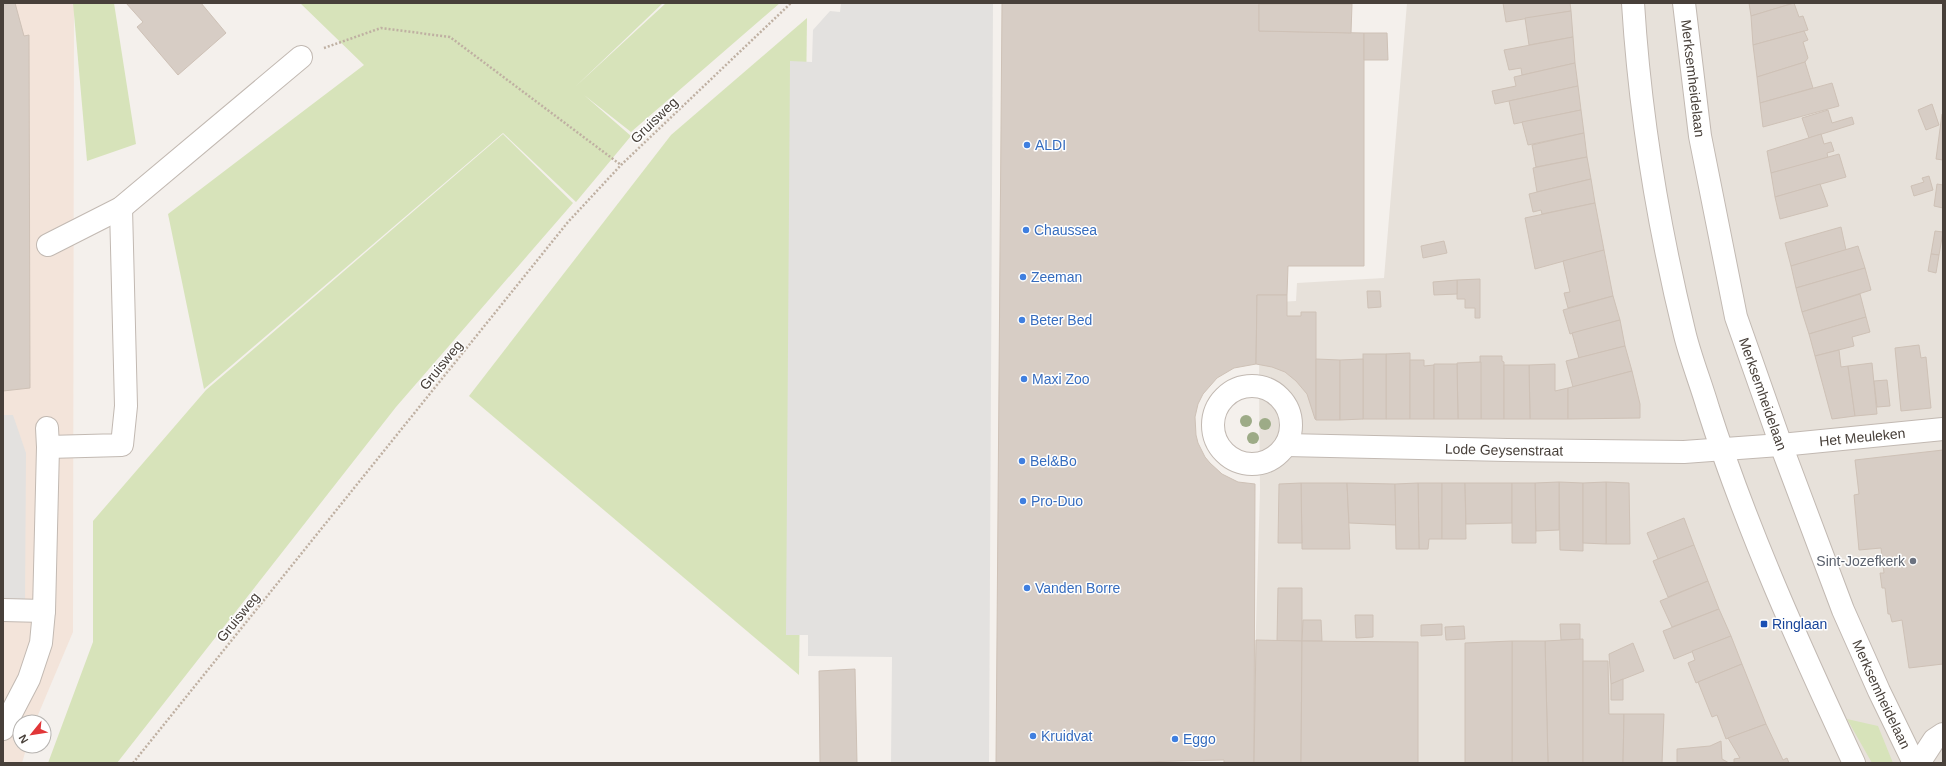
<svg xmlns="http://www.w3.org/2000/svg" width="1946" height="766" viewBox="0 0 1946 766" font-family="Helvetica,sans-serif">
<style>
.residential{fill:#e7e1da}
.commercial{fill:#f3e4da}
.green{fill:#d7e3ba}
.parking{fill:#e3e1df}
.building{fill:#d7cdc5;stroke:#cec1b6}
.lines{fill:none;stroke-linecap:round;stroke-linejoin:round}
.minor-casing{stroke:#c2b9b2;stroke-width:24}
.path{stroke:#bfb0a2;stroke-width:2.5;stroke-dasharray:2 2;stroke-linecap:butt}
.minor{stroke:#fff;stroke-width:22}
.tree{fill:#9dab87}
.shop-dot{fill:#3f7fe0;stroke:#fff;stroke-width:1.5}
.worship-dot{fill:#6b7280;stroke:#fff;stroke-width:1.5}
.transit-dot{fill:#1a4fb4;stroke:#fff;stroke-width:1.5}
.labels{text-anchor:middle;stroke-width:3;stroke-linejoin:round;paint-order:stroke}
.street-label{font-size:14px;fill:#48403a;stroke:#fff}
.shop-label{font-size:14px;fill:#366cbe;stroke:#fff;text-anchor:start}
.worship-label{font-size:14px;fill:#5b616d;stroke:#fff;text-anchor:end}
.transit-label{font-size:14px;fill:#164399;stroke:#fff;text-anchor:start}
</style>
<rect width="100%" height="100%" fill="#f4f0ec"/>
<path class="residential" d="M1407,3h536v760h-691l8,-273 -1,-109 1,-78 36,-2 1,-18 87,-5z"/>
<path class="commercial" d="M3,3h71l-1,629 -38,90h-15v24h7l-5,17h-19z"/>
<g class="green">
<path d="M73,3h41l22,141 -49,17z"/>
<path d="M300,3h363l-88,84 91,-84h114l-149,129 -47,-37 47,41 -55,66 -73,-69 -299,256 -36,-175 196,-149z"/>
<path d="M807,18l-8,657 -330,-279 202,-261z"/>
<path d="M503,134l70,69 -177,204 -279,356h-69l45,-121v-121l113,-131z"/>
<path d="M1847,719l31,7 15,37h-21z"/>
</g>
<g class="parking">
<path d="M841,3h152l-4,760h-98l1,-106 -84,-1v-21h-22l4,-574 22,1 1,-32 17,-19 10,1z"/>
<path d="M3,415h10l13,38 -1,157h-22z"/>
</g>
<g class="building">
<path d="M3,3h12l9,33 5,-1 1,353 -27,3z"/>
<path d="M126,3h75l25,30 -48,42 -41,-48 6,-5z"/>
<path d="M1002,3h257v28l105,2v233h-76l-1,29h-30l-1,69 -22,4 -17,10 -14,16 -5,10 -3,13 1,18 2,8 7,14 5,6 12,11 16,8 17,2 -1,279h-30v-3l-130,3h-98z"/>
<path d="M1503,3h67l1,8 -65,11z"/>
<path d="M1749,3h45l-43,13z"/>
<path d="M1794,3l5,14 4,-1 5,14 -55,15 -2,-29z"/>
<path d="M1259,4h93l-1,29 -92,-2z"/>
<path d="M1571,11l2,26 -44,8 -4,-27z"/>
<path d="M1804,31l4,9 -5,2 5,16 -3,4 -48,15 -4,-32z"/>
<path d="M1364,33h23l1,27h-24z"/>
<path d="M1573,37l2,26 -53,12 -1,-7 -12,2 -5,-20z"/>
<path d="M1805,62l8,26 -53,15 -3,-26z"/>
<path d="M1575,63l3,23 -83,18 -3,-13 24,-5 -2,-9z"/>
<path d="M1832,83l7,23 -76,21 -3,-24z"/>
<path d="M1578,86l3,24 -67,14 -5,-23z"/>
<path d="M1932,104l7,21 -13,5 -8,-20z"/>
<path d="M1581,110l3,23 -56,12 -6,-23z"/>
<path d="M1828,110l4,13 20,-6 2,7 -45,14 -7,-20z"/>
<path d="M1942,114l1,1v45l-7,-1z"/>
<path d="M1584,133l3,24 -51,10 -4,-22z"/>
<path d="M1821,134l3,10 7,-2 3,9 -7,2 1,5 -57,15 -4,-22z"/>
<path d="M1839,154l7,23 -71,20 -4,-24z"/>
<path d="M1587,157l4,22 -54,13 -4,-24z"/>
<path d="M1929,176l4,14 -19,6 -3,-10 13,-4 -2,-4z"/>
<path d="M1591,179l4,24 -53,11 -1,-4 -8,2 -4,-18z"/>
<path d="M1820,184l8,22 -48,13 -5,-22z"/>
<path d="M1937,184l6,1v23l-9,-2z"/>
<path d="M1595,203l9,47 -69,19 -10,-51z"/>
<path d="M1841,227l5,23 -55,16 -6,-23z"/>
<path d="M1935,231l8,1 -4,23 -8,-1z"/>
<path d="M1444,241l3,12 -24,5 -2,-12z"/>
<path d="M1858,246l7,22 -69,20 -5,-22z"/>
<path d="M1604,250l9,46 -45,12 -4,-15 6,-1 -7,-31z"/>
<path d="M1931,254l8,1 -3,18 -8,-2z"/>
<path d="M1865,268l6,22 -69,22 -6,-24z"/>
<path d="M1480,279v39h-5v-10h-10v-9h-8v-19z"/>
<path d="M1457,280v14l-23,1 -1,-13z"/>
<path d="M1367,291h13l1,16 -13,1z"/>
<path d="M1860,294l6,23 -57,17 -7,-22z"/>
<path d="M1257,295h30v21h14v-4h15v108l-1,-1 -8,-25 -11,-13 -11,-9 -13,-5 -16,-3z"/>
<path d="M1613,296l7,24 -50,14 -7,-24z"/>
<path d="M1866,317l4,15 -18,5 2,9 -39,10 -6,-22z"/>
<path d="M1620,320l5,26 -46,12 -7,-25z"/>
<path d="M1919,345l2,13 5,-1 5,51 -30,3 -6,-63z"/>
<path d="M1625,346l7,25 -59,16 -7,-26z"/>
<path d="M1839,350l2,17 7,-1 7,50 -23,3 -17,-63z"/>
<path d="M1410,353v66h-24v-65z"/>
<rect x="1363" y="354" width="23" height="65"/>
<path d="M1480,356h22v5l2,1v57h-23z"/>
<path d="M1316,359l24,1v60h-24z"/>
<path d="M1363,359v60l-23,1v-60z"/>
<path d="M1410,360h14v6l10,-1v54h-24z"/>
<path d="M1481,362v57h-23l-1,-56z"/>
<path d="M1872,363l5,51 -22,2 -7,-50z"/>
<path d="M1434,364h23l1,55h-24z"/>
<path d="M1555,364v27l13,-3v31h-38l-1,-54z"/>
<path d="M1504,365h25l1,54h-26z"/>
<path d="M1632,371l8,33v14l-72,1v-31z"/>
<path d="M1887,380l3,26 -13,1 -3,-26z"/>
<path d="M1943,450v214l-34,4 -7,-48 -10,2 -2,-8h-2l-3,-26h-3l-2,-15h4l-3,-25 -22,2 -5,-55 5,-1 -4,-34z"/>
<path d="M1559,482l24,1v68l-23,-1z"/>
<path d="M1559,482v48l-23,1 -1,-48z"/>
<path d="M1606,482l23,1 1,61h-24z"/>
<path d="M1606,482v62l-23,-1v-60z"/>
<path d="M1301,483h46l3,66h-48z"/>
<path d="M1301,483l1,60h-24l1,-59z"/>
<path d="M1347,483l48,1 1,41 -47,-2z"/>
<path d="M1418,483h24v56h-13l-1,10h-9z"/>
<path d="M1418,483l1,66h-23l-1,-65z"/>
<path d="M1442,483h23l1,56h-24z"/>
<path d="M1465,483h47v40l-46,1z"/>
<path d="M1512,483h23l1,60h-24z"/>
<path d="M1684,518l10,27 -36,14 -11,-26z"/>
<path d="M1694,545l14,36 -40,16 -15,-36z"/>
<path d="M1708,581l11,28 -47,18 -12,-26z"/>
<path d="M1278,588h24v53h-25z"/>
<path d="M1719,609l12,27 -57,23 -11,-28z"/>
<path d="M1355,615h18v22l-17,1z"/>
<path d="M1303,620h18l1,21h-20z"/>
<path d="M1442,624v11l-21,1v-11z"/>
<path d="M1560,624h20v16h-19z"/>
<path d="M1464,626l1,13 -19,1 -1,-13z"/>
<path d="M1731,636l11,28 -46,19 -8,-20 7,-3 -3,-9z"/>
<path d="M1583,639v124h-35l-3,-122z"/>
<path d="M1256,640l46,1 -1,122h-47z"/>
<path d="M1302,641l116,1v121h-117z"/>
<path d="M1512,641h33l3,122h-36z"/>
<path d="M1512,641v122h-47v-120z"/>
<path d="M1633,643l11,28 -33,13 -2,-30z"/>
<path d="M1583,661h25l1,53h15l-1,49h-40z"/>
<path d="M1742,664l24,60 -40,15 -9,-24 -5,2 -14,-35z"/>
<path d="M855,669l2,94h-37l-1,-92z"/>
<path d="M1623,679v21h-12v-16z"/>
<path d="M1624,714h40l-2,49h-39z"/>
<path d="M1766,724l17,36 4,-2 2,5h-55v-4l6,-1 -12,-20z"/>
<path d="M1721,741l1,18 7,4h-52v-14l33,-3z"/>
</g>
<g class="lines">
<g class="minor-casing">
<g id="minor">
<path d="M1633,3c7,113 25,222 52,332 6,24 16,49 23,73 39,122 92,239 146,355"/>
<path id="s1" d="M1684,3l16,133 36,181 45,128 62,165 36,81 35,72"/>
<path d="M48,245l73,-37 180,-151"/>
<circle cx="1252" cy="425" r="39"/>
<path id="s2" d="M1286,445l221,5 177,2 97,-7 162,-16"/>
<path d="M48,447l74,-2 4,-39 -5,-198"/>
<path d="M3,610l41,1"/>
<path d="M3,729l26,-50 12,-36 3,-32 4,-164 -1,-19"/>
<path d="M1919,763l15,-23 9,-6"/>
</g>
</g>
<g class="path">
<path d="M324,48l57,-20 69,9 171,128"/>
<path d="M133,763l435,-541 53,-57 170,-162"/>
</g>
<use href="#minor" class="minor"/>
</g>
<g class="tree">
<circle cx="1246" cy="421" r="6"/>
<circle cx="1265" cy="424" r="6"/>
<circle cx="1253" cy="438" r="6"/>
</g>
<g class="shop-dot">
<circle cx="1027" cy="145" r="4"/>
<circle cx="1026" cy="230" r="4"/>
<circle cx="1023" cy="277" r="4"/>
<circle cx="1022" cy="320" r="4"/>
<circle cx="1024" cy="379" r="4"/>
<circle cx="1022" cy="461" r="4"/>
<circle cx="1023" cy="501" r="4"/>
<circle cx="1027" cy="588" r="4"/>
<circle cx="1033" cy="736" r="4"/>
<circle cx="1175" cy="739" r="4"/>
</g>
<circle class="worship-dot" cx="1913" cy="561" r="4"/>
<rect class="transit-dot" x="1760" y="620" width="8" height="8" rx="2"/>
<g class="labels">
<g class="street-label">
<text dy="5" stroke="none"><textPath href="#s1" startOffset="76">Merksemheidelaan</textPath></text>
<text transform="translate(654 120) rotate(-44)" y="5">Gruisweg</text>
<text transform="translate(441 365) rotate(-51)" y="5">Gruisweg</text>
<text dy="5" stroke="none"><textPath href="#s1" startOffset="400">Merksemheidelaan</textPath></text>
<text dy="5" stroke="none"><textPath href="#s2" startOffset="577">Het Meuleken</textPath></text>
<text dy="5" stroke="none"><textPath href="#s2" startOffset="218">Lode Geysenstraat</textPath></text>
<text transform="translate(238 617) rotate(-51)" y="5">Gruisweg</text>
<text dy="5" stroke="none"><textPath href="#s1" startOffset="723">Merksemheidelaan</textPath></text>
</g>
<g class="shop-label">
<text x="1035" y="150">ALDI</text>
<text x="1034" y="235">Chaussea</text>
<text x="1031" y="282">Zeeman</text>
<text x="1030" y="325">Beter Bed</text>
<text x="1032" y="384">Maxi Zoo</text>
<text x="1030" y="466">Bel&amp;Bo</text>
<text x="1031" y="506">Pro-Duo</text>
<text x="1035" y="593">Vanden Borre</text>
<text x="1041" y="741">Kruidvat</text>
<text x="1183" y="744">Eggo</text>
</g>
<g class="worship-label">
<text x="1905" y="566">Sint-Jozefkerk</text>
</g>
<g class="transit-label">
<text x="1772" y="629">Ringlaan</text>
</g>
</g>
<rect width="1946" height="766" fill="none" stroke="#48403a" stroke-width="8"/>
<g transform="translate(32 734) rotate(240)"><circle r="19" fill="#ffffff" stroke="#b6b3b0"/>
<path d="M0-3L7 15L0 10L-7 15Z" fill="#e13638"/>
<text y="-6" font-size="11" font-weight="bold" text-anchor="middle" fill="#48403a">N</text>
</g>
</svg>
